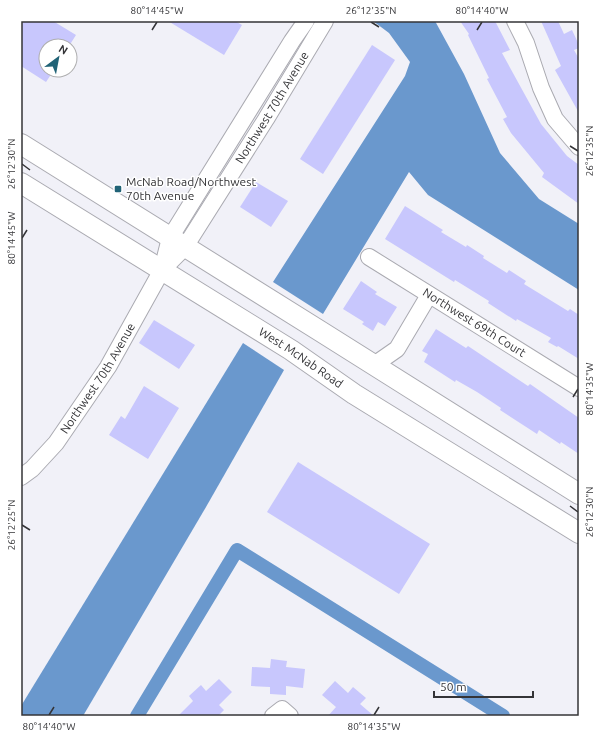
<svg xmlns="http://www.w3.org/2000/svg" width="600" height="737" viewBox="0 0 600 737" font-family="Ubuntu,sans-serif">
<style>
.water{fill:#6a98cd}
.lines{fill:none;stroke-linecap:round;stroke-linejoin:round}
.canal{stroke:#6a98cd;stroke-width:14}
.building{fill:#c8c7fd}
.minor-casing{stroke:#aaaab1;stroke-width:18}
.major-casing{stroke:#aaaab1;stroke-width:22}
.minor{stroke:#fff;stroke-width:16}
.major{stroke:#fff;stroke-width:20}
.ticks{fill:none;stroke:#343437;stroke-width:1.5}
.poi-dot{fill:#216377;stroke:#fff;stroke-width:1.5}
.labels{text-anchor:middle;stroke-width:3;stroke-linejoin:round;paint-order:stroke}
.street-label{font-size:12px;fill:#343437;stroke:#fff}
.poi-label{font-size:12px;fill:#343437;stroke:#fff;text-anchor:start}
.neatline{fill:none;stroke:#343437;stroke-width:1.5}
.ticks-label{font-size:10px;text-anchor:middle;fill:#343437}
</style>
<rect width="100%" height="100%" fill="#f1f1f8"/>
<g class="water">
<path d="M373,21h62l29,53 36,79 39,46 40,25v66l-151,-95 -19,-23 -86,142 -50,-32 132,-206 5,-14 -21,-29z"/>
<path d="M243,343l41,27 -78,137 -123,209h-62v-10z"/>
</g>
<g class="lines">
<path class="canal" d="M137,716l100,-166 266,166"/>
</g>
<g class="building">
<path d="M24,21h29l23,14 -7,11h-23v24h8l-8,12 -25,-16v-40z"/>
<path d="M168,21h67l7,4 -18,30z"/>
<path d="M460,21h35l15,29 -8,3 39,71 26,32 12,9v39l-37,-27 2,-4 -33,-40 -8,-14 4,-2 -20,-38 2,-1 -21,-43 1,-1z"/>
<path d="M541,21h17l6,13 8,-4 7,15v3l-5,2 5,9v54l-24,-43 6,-4z"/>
<path d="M372,45l23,15 -72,114 -23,-15z"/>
<path d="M256,182l32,19 -17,26 -31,-20z"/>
<path d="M405,206l38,24 -2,2 25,15 1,-2 17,11 -1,2 24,15 2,-3 17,11 -2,3 44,27 2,-2 9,6v44l-21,-13 -1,1 -9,-5 3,-4 -34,-19 -1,2 -28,-18 1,-2 -34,-21 -1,2 -69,-43z"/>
<path d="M361,281l16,11 -2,2 22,13 -12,19 -7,-4 -5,9 -11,-7 2,-2 -21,-13z"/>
<path d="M154,320l41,25 -16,24 -40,-26z"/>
<path d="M436,329l30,19 2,-2 60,40 2,-2 49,34v36l-18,-12 -1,2 -21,-14 -2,4 -37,-24 1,-2 -24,-16 -21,-12 -1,2 -31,-20 4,-8 -6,-3z"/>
<path d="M144,386l35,22 -31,51 -39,-24 12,-19 4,3z"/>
<path d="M298,462l132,82 -31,50 -132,-82z"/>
<path d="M271,659l16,2 -1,6 19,2 -2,19 -17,-2v9l-16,-1v-7l-19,-1 1,-19 18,1z"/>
<path d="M219,679l13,13 -13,13 5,5 -6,6h-40l15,-15 -4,-5 12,-11 5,6z"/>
<path d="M335,681l13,12 5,-6 13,11 -6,6 14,12h-46l8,-9 -14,-12z"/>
</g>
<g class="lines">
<g class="minor-casing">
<g id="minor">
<path d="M515,21l11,22 15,45 14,31 24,28"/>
<path id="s1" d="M369,257l210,131"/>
<path d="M162,270l8,-32 122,-197 14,-20"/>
<path d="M374,365l23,-16 32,-54"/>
<path id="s2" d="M21,477l11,-8 24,-26 52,-76 54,-97 23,-23 81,-128 59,-98"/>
<path d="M273,716l9,-7 8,7"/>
</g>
</g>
<g class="major-casing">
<g id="major">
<path d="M21,144l299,187 259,163"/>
<path id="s3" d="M21,183l270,167 63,44 225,139"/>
</g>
</g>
<use href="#minor" class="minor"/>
<use href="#major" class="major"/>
</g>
<path class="ticks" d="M371,22l8,5M152,30l5,-8M477,30l5,-8M570,146l8,5M22,164l8,6M22,238l5,-8M573,397l5,-8M570,506l8,6M22,525l8,5M49,715l5,-8M374,715l5,-8"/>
<rect class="poi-dot" x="114" y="185" width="8" height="8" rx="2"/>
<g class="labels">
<g class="street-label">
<text dy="4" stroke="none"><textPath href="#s2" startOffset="449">Northwest 70th Avenue</textPath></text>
<text dy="4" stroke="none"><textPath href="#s1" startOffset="124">Northwest 69th Court</textPath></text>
<text dy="4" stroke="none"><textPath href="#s3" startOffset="330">West McNab Road</textPath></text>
<text dy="4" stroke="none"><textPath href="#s2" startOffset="126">Northwest 70th Avenue</textPath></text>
</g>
<g class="poi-label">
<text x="126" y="186">McNab Road/Northwest<tspan x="126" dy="14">70th Avenue</tspan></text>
</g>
</g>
<rect width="600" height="737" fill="none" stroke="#ffffff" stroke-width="44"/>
<g transform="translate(58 58) rotate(32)"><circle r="19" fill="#ffffff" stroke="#aeaeaf"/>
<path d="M0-3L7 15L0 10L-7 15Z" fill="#216377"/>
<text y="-6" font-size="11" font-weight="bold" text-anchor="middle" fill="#343437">N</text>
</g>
<path d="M434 691v6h99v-6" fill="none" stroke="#343437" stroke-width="2"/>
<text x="440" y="691" font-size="12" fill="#343437" stroke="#ffffff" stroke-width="3" paint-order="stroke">50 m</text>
<rect x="22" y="22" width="556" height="693" class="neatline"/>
<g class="ticks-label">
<text x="157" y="14">80°14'45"W</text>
<text x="371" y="14">26°12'35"N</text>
<text x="482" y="14">80°14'40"W</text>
<text transform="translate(589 151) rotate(-90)" y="4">26°12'35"N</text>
<text transform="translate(11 164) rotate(-90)" y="4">26°12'30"N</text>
<text transform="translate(11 238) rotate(-90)" y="4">80°14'45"W</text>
<text transform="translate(589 389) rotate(-90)" y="4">80°14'35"W</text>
<text transform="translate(589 512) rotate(-90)" y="4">26°12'30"N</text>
<text transform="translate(11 525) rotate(-90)" y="4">26°12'25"N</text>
<text x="49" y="730">80°14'40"W</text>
<text x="374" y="730">80°14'35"W</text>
</g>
</svg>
